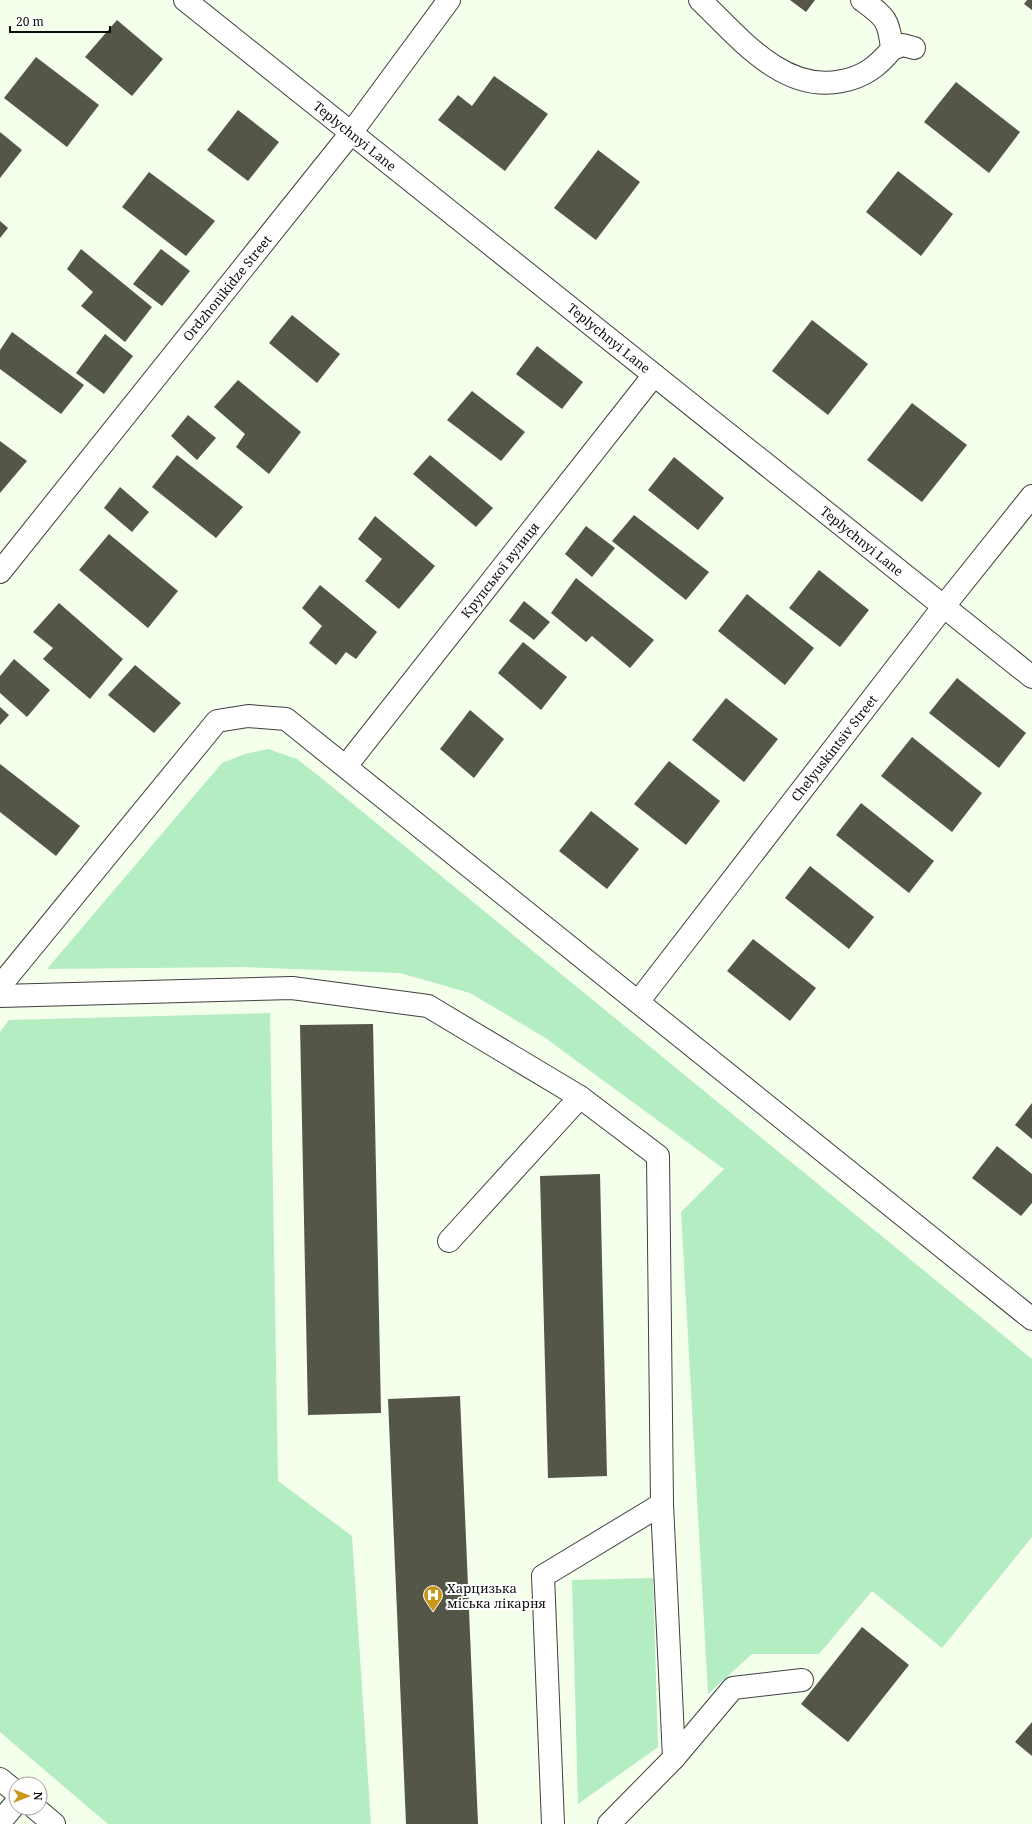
<svg xmlns="http://www.w3.org/2000/svg" width="1032" height="1824" viewBox="0 0 1032 1824" font-family="'Noto Serif',serif">
<style>
.green{fill:#b3edc1}
.building{fill:#545648}
.lines{fill:none;stroke-linecap:round;stroke-linejoin:round}
.minor-casing{stroke:#404040;stroke-width:24}
.minor{stroke:#fff;stroke-width:22}
.labels{text-anchor:middle;stroke-width:4;stroke-linejoin:round;paint-order:stroke}
.street-label{font-size:13px;fill:#0d0d0d;stroke:#fff}
.poi-label{font-size:13px;fill:#0d0d0d;stroke:#fff;text-anchor:start}
</style>
<rect width="100%" height="100%" fill="#f4ffec"/>
<g class="green">
<path d="M268,749l29,10 23,18 712,582v178l-90,111 -70,-57 -53,63h-67l-44,40 -27,-482 43,-43 -180,-132 -74,-44 -70,-20 -156,-6 -197,2 175,-206 23,-9z"/>
<path d="M270,1013l8,468 74,55 19,288h-263l-108,-92v-700l9,-12z"/>
<path d="M653,1578l5,169 -80,57 -6,-224z"/>
</g>
<g class="building">
<path d="M790,0h25l-9,12z"/>
<path d="M1027,0h5v10l-8,-6z"/>
<path d="M117,20l46,39 -31,37 -47,-39z"/>
<path d="M36,57l63,48 -32,42 -63,-49z"/>
<path d="M494,76l54,38 -43,57 -67,-51 20,-25 14,11z"/>
<path d="M956,82l64,50 -31,41 -65,-51z"/>
<path d="M238,110l41,32 -31,39 -41,-31z"/>
<path d="M0,132l22,18 -22,28z"/>
<path d="M598,150l42,32 -44,58 -42,-32z"/>
<path d="M898,171l55,43 -32,42 -55,-44z"/>
<path d="M149,172l66,49 -29,35 -64,-49z"/>
<path d="M0,221l8,7 -8,10z"/>
<path d="M81,249l71,58 -27,35 -44,-36 12,-14 -26,-23z"/>
<path d="M161,249l29,22 -28,35 -29,-22z"/>
<path d="M292,315l48,39 -23,29 -48,-40z"/>
<path d="M812,320l56,44 -40,51 -56,-44z"/>
<path d="M12,332l72,53 -23,29 -61,-45v-19z"/>
<path d="M105,334l28,22 -29,38 -28,-21z"/>
<path d="M537,346l46,36 -21,27 -46,-35z"/>
<path d="M238,380l63,52 -32,42 -33,-27 9,-13 -31,-27z"/>
<path d="M472,391l53,41 -24,29 -54,-41z"/>
<path d="M912,403l55,42 -45,57 -55,-42z"/>
<path d="M188,415l28,23 -19,22 -26,-24z"/>
<path d="M0,441l27,20 -27,32z"/>
<path d="M177,455l66,52 -27,31 -64,-51z"/>
<path d="M430,455l63,53 -17,19 -63,-53z"/>
<path d="M674,457l50,41 -26,32 -50,-40z"/>
<path d="M120,487l29,25 -17,20 -28,-24z"/>
<path d="M634,515l75,57 -23,28 -74,-59z"/>
<path d="M375,516l60,50 -36,43 -34,-28 17,-22 -24,-20z"/>
<path d="M586,526l29,22 -23,29 -27,-23z"/>
<path d="M109,534l69,57 -30,37 -69,-58z"/>
<path d="M819,570l50,40 -29,37 -51,-39z"/>
<path d="M576,578l78,62 -24,28 -38,-32 -6,6 -35,-29z"/>
<path d="M320,585l57,47 -21,27 -10,-7 -10,13 -27,-22 13,-17 -20,-18z"/>
<path d="M747,594l67,54 -29,37 -67,-54z"/>
<path d="M524,601l26,21 -16,18 -25,-19z"/>
<path d="M59,603l64,56 -33,40 -47,-40 10,-11 -20,-16z"/>
<path d="M523,642l44,35 -26,33 -43,-37z"/>
<path d="M14,659l36,31 -23,27 -27,-24v-17z"/>
<path d="M135,665l46,38 -27,30 -46,-38z"/>
<path d="M957,678l69,55 -27,35 -70,-55z"/>
<path d="M726,698l52,41 -34,43 -52,-42z"/>
<path d="M0,707l9,8 -9,10z"/>
<path d="M470,710l34,29 -30,39 -34,-29z"/>
<path d="M912,737l70,56 -30,39 -71,-56z"/>
<path d="M669,761l51,40 -34,44 -52,-41z"/>
<path d="M0,764l80,62 -24,30 -56,-44z"/>
<path d="M861,803l73,58 -25,32 -73,-58z"/>
<path d="M591,811l48,38 -32,40 -48,-38z"/>
<path d="M810,866l64,51 -25,32 -64,-51z"/>
<path d="M753,939l63,49 -26,33 -63,-50z"/>
<path d="M373,1024l8,389 -73,2 -8,-390z"/>
<path d="M1032,1103v36l-17,-14z"/>
<path d="M997,1146l35,28v29l-11,13 -49,-38z"/>
<path d="M600,1174l7,302 -59,2 -8,-302z"/>
<path d="M460,1396l18,428h-72l-18,-425z"/>
<path d="M862,1627l47,38 -61,77 -47,-38z"/>
<path d="M1032,1722v34l-17,-14z"/>
</g>
<g class="lines">
<g class="minor-casing">
<g id="minor">
<path d="M185,0l847,677"/>
<path d="M700,0c38,36 83,94 142,81 22,-4 36,-15 50,-32 -3,-30 -7,-32 -30,-49"/>
<path d="M892,49l11,-4 11,3"/>
<path d="M0,572l351,-439 98,-133"/>
<path d="M346,766l308,-391"/>
<path d="M0,986l217,-265 31,-5 38,3 746,600"/>
<path d="M0,996l292,-8 136,18 152,91"/>
<path d="M638,1002l306,-396 88,-110"/>
<path d="M449,1241l131,-144 78,59 4,348"/>
<path d="M674,1758l59,-70 69,-8"/>
<path d="M0,1779l16,13"/>
<path d="M35,1808l19,16"/>
<path d="M0,1822l16,-19"/>
<path d="M553,1824l-10,-248 119,-72 12,254 -65,66"/>
</g>
</g>
<use href="#minor" class="minor"/>
</g>
<defs>
<g id="hospital-pin" transform="scale(1)"><path d="M0 17L-7.5 6A9.5 9.5 0 1 1 7.5 6Z" fill="#c99719" stroke="#fff"/><path d="M-5-5h3v3.5h4V-5h3V5h-3V1.5h-4V5h-3Z" fill="#fff"/></g>
</defs>
<g fill-rule="evenodd">
<use href="#hospital-pin" x="433" y="1595"/>
</g>
<g class="labels">
<g class="street-label">
<text transform="translate(355 136) rotate(39)" y="5">Teplychnyi Lane</text>
<text transform="translate(227 288) rotate(-51)" y="5">Ordzhonikidze Street</text>
<text transform="translate(609 338) rotate(39)" y="5">Teplychnyi Lane</text>
<text transform="translate(862 541) rotate(39)" y="5">Teplychnyi Lane</text>
<text transform="translate(500 570) rotate(-52)" y="5">Крупської вулиця</text>
<text transform="translate(834 748) rotate(-52)" y="5">Chelyuskintsiv Street</text>
</g>
<g class="poi-label">
<text x="447" y="1593">Харцизька<tspan x="447" dy="15">міська лікарня</tspan></text>
</g>
</g>
<g transform="translate(28 1796) rotate(90)"><circle r="19" fill="#ffffff" stroke="#9e9e9e"/>
<path d="M0-3L7 15L0 10L-7 15Z" fill="#c99719"/>
<text y="-6" font-size="11" font-weight="bold" text-anchor="middle" fill="#0d0d0d">N</text>
</g>
<path d="M10 26v6h100v-6" fill="none" stroke="#0d0d0d" stroke-width="2"/>
<text x="16" y="26" font-size="12" fill="#0d0d0d" stroke="#ffffff" stroke-width="3" paint-order="stroke">20 m</text>
</svg>
